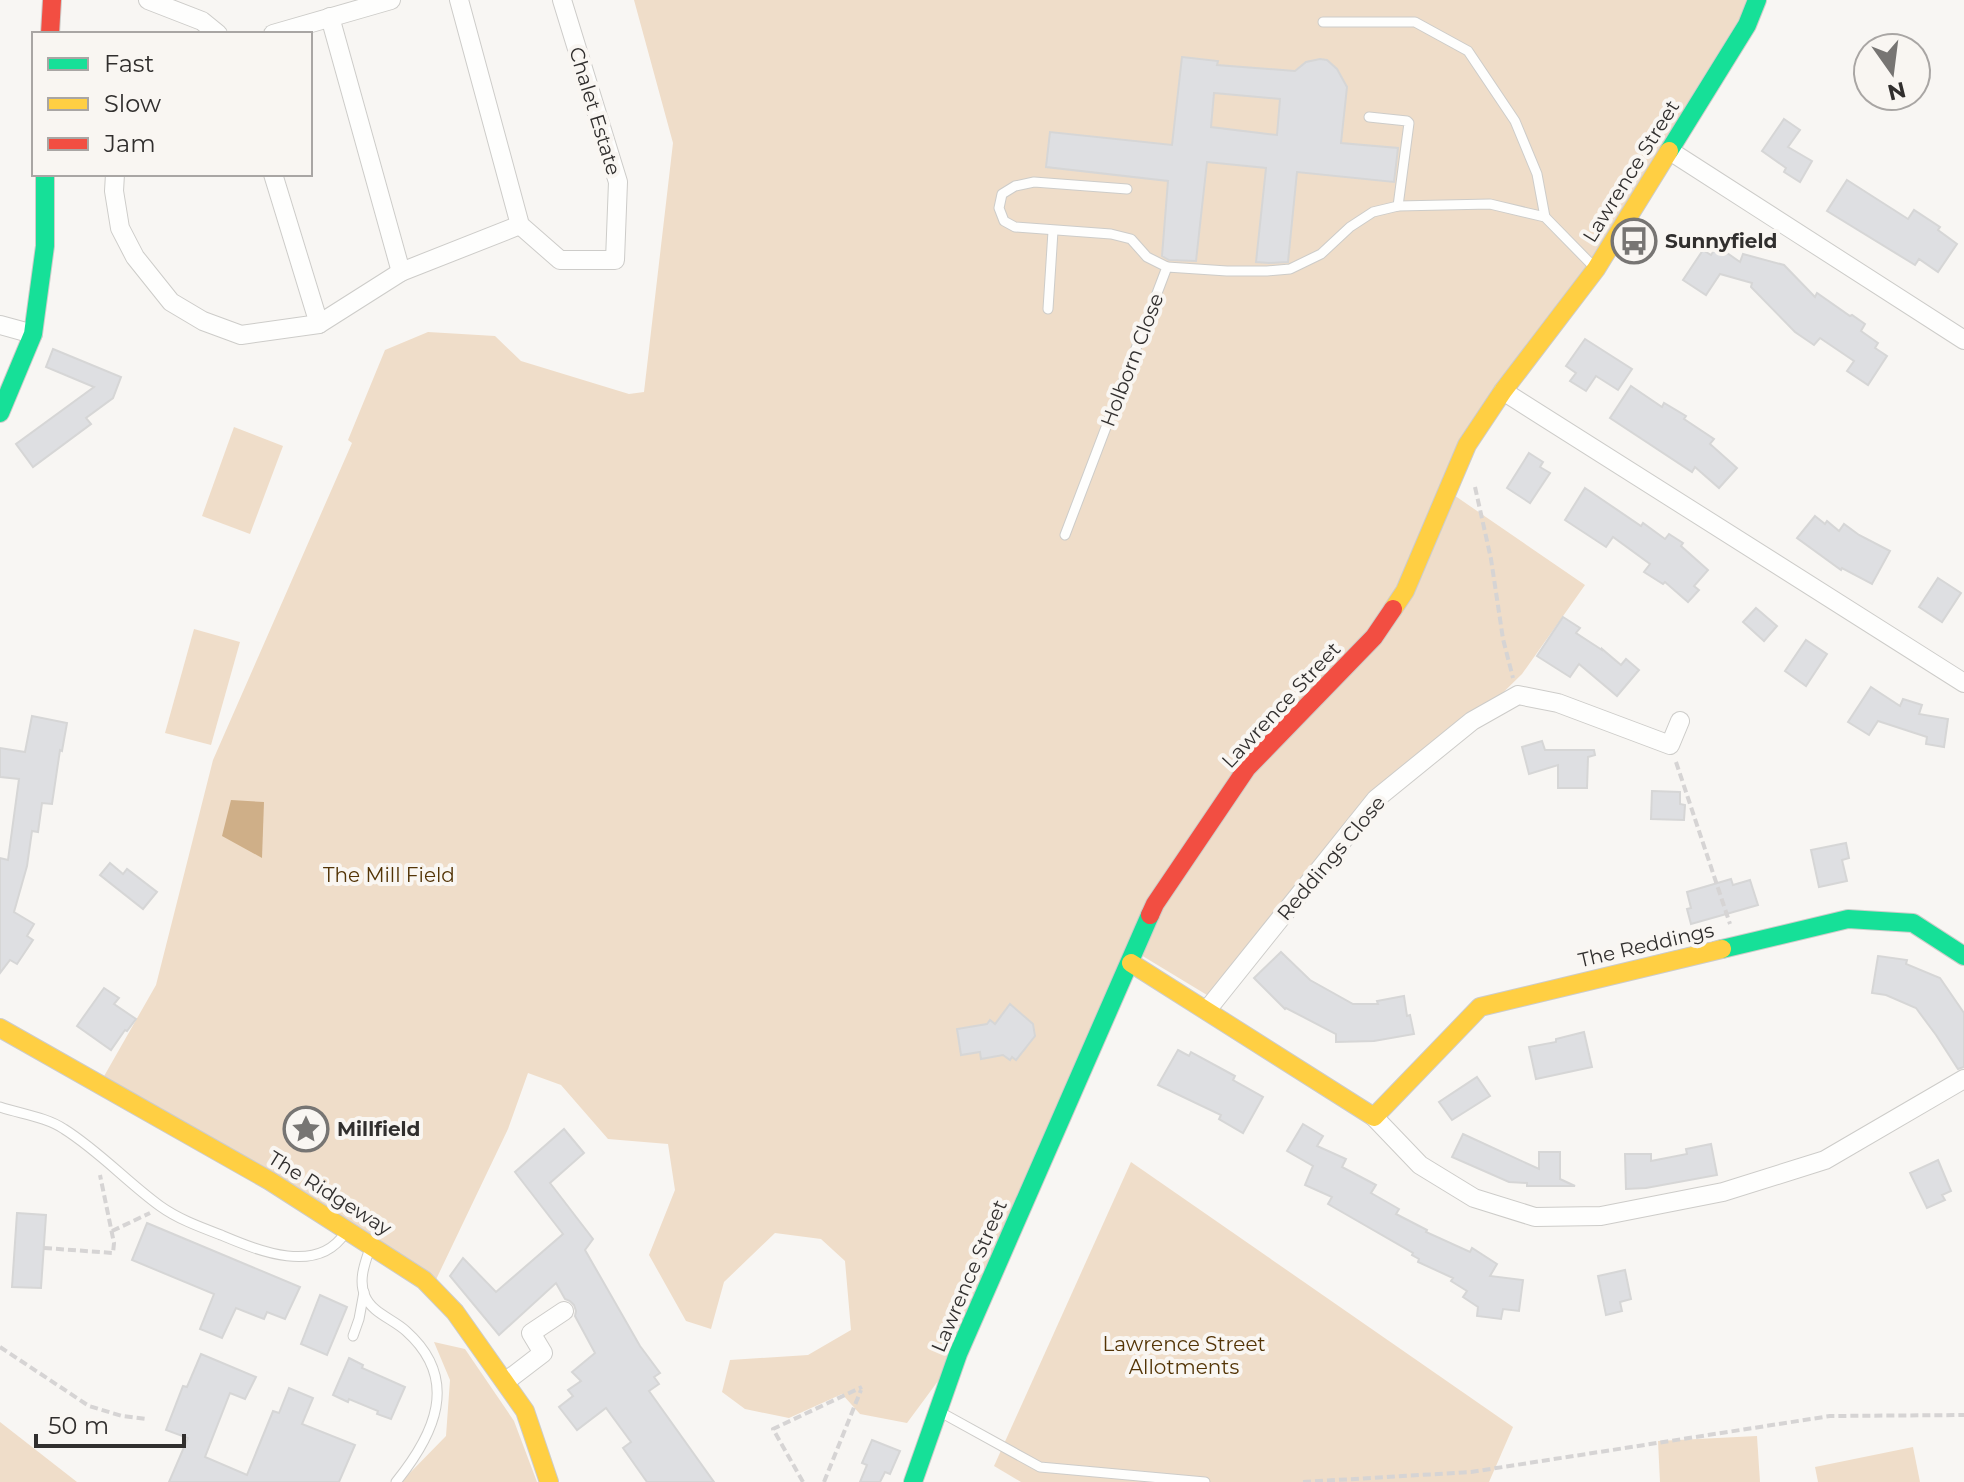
<svg xmlns="http://www.w3.org/2000/svg" width="1964" height="1482" viewBox="0 0 1964 1482" font-family="Montserrat,sans-serif">
<style>
.green{fill:#efddc9}
.water{fill:#cfaf88}
.building{fill:#dedfe2;stroke:#d6d6d6;stroke-width:2;fill-rule:evenodd}
.lines{fill:none;stroke-linecap:round;stroke-linejoin:round}
.lane-casing{stroke:#cdccc9;stroke-width:11}
.street-casing{stroke:#cdccc9;stroke-width:20}
.fast-casing{stroke:#cdccc9;stroke-width:20}
.slow-casing{stroke:#cdccc9;stroke-width:20}
.jam-casing{stroke:#cdccc9;stroke-width:20}
.path{stroke:#d6d4d4;stroke-width:4;stroke-dasharray:8 4;stroke-linecap:butt}
.lane{stroke:#fefefd;stroke-width:9}
.street{stroke:#fefefd;stroke-width:18}
.fast{stroke:#16e098;stroke-width:18}
.slow{stroke:#ffcf43;stroke-width:18}
.jam{stroke:#f24e42;stroke-width:18}
.labels{text-anchor:middle;stroke-width:8;stroke-linejoin:round;paint-order:stroke}
.street-label{font-size:20px;fill:#312f2e;stroke:#f9f6f2}
.poi-label{font-size:20px;font-weight:bold;fill:#312f2e;stroke:#f9f6f2;text-anchor:start}
.park-label{font-size:20px;fill:#533406;stroke:#f9f6f2}
</style>
<rect width="100%" height="100%" fill="#f8f6f3"/>
<g class="green">
<path d="M634,0h1117l-303,491 137,94 -63,89 -44,43 -105,85 -166,193 -71,-43 -178,402 -51,69 -47,-9 -18,-20 -53,24 -44,-9 -23,-17 8,-32 78,-5 43,-25 -6,-69 -24,-22 -46,-6 -51,49 -13,47 -25,-8 -37,-66 26,-65 -7,-46 -60,-5 -47,-54 -33,-12 -20,56 -77,161 -332,-205 57,-100 57,-225 139,-317 -4,-3 37,-90 43,-18 67,4 26,25 108,33 15,-2 29,-249z"/>
<path d="M234,427l49,19 -33,88 -48,-18z"/>
<path d="M194,629l46,13 -29,103 -46,-12z"/>
<path d="M1131,1162l382,265 -24,55h-468l-27,-16z"/>
<path d="M434,1342l31,7 49,72 23,61h-136l45,-46 4,-56z"/>
<path d="M0,1422l77,60h-77z"/>
<path d="M1757,1436l3,46h-100l-2,-41z"/>
<path d="M1913,1447l7,35h-102l-3,-15z"/>
</g>
<path class="water" d="M231,800l33,2 -2,56 -40,-22z"/>
<g class="building">
<path d="M1182,57l36,4 -1,4 78,6 11,-9 14,-3 7,1 10,9 10,18 -6,56 57,5 -4,34 -97,-10 -9,90 -19,1 -13,-1 10,-94 -59,-6 -11,99 -27,-1 -7,-4 6,-75 -122,-14 4,-35 122,13zM1214,93l66,6 -3,36 -66,-8z"/>
<path d="M1784,119l16,11 -12,17 24,14 -12,21 -16,-10 2,-4 -24,-17z"/>
<path d="M1847,180l61,39 6,-9 26,17 -2,3 19,14 -19,28 -19,-13 -4,6 -88,-54z"/>
<path d="M1717,246l23,16 3,-8 41,11 31,32 2,-4 33,23 2,-1 13,9 -4,7 17,12 -3,5 12,8 -19,29 -21,-14 7,-10 -34,-23 -6,7 -19,-13 -44,-45 1,-4 -32,-9 -14,21 -23,-15 20,-30 8,5z"/>
<path d="M1585,339l47,30 -14,21 -22,-14 -10,15 -16,-10 6,-8 -10,-7z"/>
<path d="M53,349l68,28 -8,21 -27,20 5,6 -58,43 -17,-23 78,-57 -48,-20z"/>
<path d="M1631,386l31,21 2,-4 22,13 -2,3 30,20 -4,5 27,24 -18,20 -24,-21 -3,5 -82,-54z"/>
<path d="M1529,453l14,9 -3,5 10,6 -20,30 -23,-15z"/>
<path d="M1585,488l56,38 2,-3 22,16 4,-5 14,9 -2,3 27,24 -14,16 5,4 -11,12 -23,-20 -2,2 -19,-12 6,-8 -37,-27 -7,10 -41,-27z"/>
<path d="M1815,516l10,8 2,-3 12,10 5,-7 15,11 31,16 -18,33 -30,-16 -1,2 -44,-32z"/>
<path d="M1938,578l23,15 -19,29 -23,-15z"/>
<path d="M1756,608l21,18 -13,15 -21,-19z"/>
<path d="M1563,617l17,11 -4,5 26,17v-1l19,16 5,-6 13,11 -22,26 -38,-32 -9,13 -33,-21z"/>
<path d="M1806,640l21,14 -21,32 -21,-15z"/>
<path d="M1871,687l29,19 3,-7 19,6 -3,9 29,5 -4,28 -18,-3 1,-7 -49,-16 -9,14 -21,-13z"/>
<path d="M32,716l35,7 -5,28 -2,-1 -8,54 -10,-1 -4,29 -6,-1 -5,35 -13,46 20,12 -7,12 6,4 -16,24 -7,-4 -10,13v-115l8,2 11,-81 -19,-2v-29l25,4z"/>
<path d="M1542,741l3,9h49l1,5 -7,2 -1,31h-29v-23l-29,9 -7,-27z"/>
<path d="M1652,791l28,1v12l5,1 -1,15 -33,-1z"/>
<path d="M1846,843l3,15 -7,2 5,21 -28,6 -8,-37z"/>
<path d="M110,863l13,11 4,-5 30,23 -14,17 -43,-34z"/>
<path d="M1731,879l2,6 17,-5 8,25 -67,19 -4,-15 4,-1 -4,-16z"/>
<path d="M1281,952l29,28 43,24h25l-1,-3 27,-5 3,20 3,-1 4,19 -40,7 -38,1v-8l-50,-26 -1,1 -31,-31z"/>
<path d="M1878,956l29,4 -1,4 34,14 24,35v54l-6,2 -22,-34 -20,-27 -30,-13 -14,-2z"/>
<path d="M104,988l15,10 -5,6 22,15 -9,12 -2,-1 -14,20 -34,-24z"/>
<path d="M1010,1004l23,20 2,12 -19,24 -4,-3 -2,3 -7,-5 -22,4 -1,-7 -19,3 -4,-26 30,-5 3,-4 5,4z"/>
<path d="M1584,1032l8,35 -56,12 -7,-32 27,-5v-3z"/>
<path d="M1178,1050l11,6 2,-4 44,24 -2,4 30,17 -20,36 -24,-14 2,-4 -63,-30z"/>
<path d="M1477,1077l13,19 -38,24 -13,-18z"/>
<path d="M1303,1124l20,12 -6,10 29,13 -4,8 34,18 -5,8 28,16 -3,5 31,16 -1,2 44,20 2,-4 25,16 -7,12 33,4 -4,31 -16,-2 -2,10 -24,-3 1,-9 -15,-10 4,-6 -16,-10 2,-3 -35,-16 1,-3 -7,-4 1,-2 -85,-49 4,-7 -27,-12 8,-19 -26,-15z"/>
<path d="M564,1129l20,24 -34,30 43,56 -8,11 55,96 20,27 -6,4 5,7 -10,7 65,91h-67l-24,-34 8,-6 -25,-34 -29,22 -18,-23 14,-11 -5,-6 13,-9 -9,-9 23,-19 -20,-37 1,-5 -2,-6 -4,-4 -5,-2 -9,-16 -57,52 -49,-59 13,-18 33,34 67,-58 -48,-62z"/>
<path d="M1463,1134l76,35v-17h21v27l15,7h-48v-3l-18,-1 -57,-25z"/>
<path d="M1711,1144l6,31 -71,13 -20,1 -1,-35h26v7l36,-7 -1,-5z"/>
<path d="M1938,1160l13,31 -9,4 3,5 -18,8 -17,-35z"/>
<path d="M17,1213l29,2 -5,73 -29,-1z"/>
<path d="M147,1223l153,64 -15,32 -18,-7 -3,7 -28,-11 -14,30 -22,-9 14,-35 -82,-34z"/>
<path d="M1625,1270l6,29 -11,3 2,9 -16,4 -8,-39z"/>
<path d="M320,1295l27,12 -20,48 -26,-11z"/>
<path d="M201,1354l55,23 -11,22 -15,-6 -25,64 42,18 26,-64 6,2 10,-25 24,10 -11,26 53,21 -16,37h-170l19,-44 -22,-8 17,-44 4,1z"/>
<path d="M349,1358l14,7 -1,3 43,19 -14,32 -14,-5 1,-3 -29,-12 -1,3 -15,-7z"/>
<path d="M872,1440l28,11 -10,23 -5,-2 -5,10h-20l7,-17 -5,-2z"/>
</g>
<g class="lines">
<g class="lane-casing">
<g id="lane">
<path d="M1323,22h92l53,29 47,70 22,53 8,43"/>
<path d="M1369,117l38,4 2,2 -11,83"/>
<path d="M1127,189l-93,-7 -19,4 -13,8 -3,14 5,13 11,6 96,7 20,5 16,18 20,10"/>
<path d="M1048,309l5,-78"/>
<path d="M1065,535l102,-268 60,4h40l23,-2 31,-15 29,-27 23,-15 25,-6 92,-2 55,13 50,51"/>
<path d="M0,1107c21,7 46,10 64,22 35,22 63,53 96,77 18,13 40,21 61,29 36,15 96,41 124,-2"/>
<path d="M370,1248c-5,15 -12,32 -5,48 7,17 28,23 41,35 55,49 28,104 -10,151"/>
<path d="M353,1336l6,-17 5,-27"/>
<path d="M942,1413l98,54 165,15"/>
</g>
</g>
<g class="street-casing">
<g id="street">
<path d="M148,0l54,21 16,13"/>
<path d="M459,0l61,225 40,35h55l3,-78 -56,-182"/>
<path d="M330,17l71,255"/>
<path d="M273,34l118,-34"/>
<path d="M1670,151l294,189"/>
<path d="M115,174l-1,17 6,37 15,29 36,45 32,19 38,14 78,-11 82,-52 119,-47"/>
<path d="M273,174l46,150"/>
<path d="M0,325l33,9"/>
<path d="M1503,391l461,292"/>
<path d="M1207,1010l169,-211 96,-78 46,-26 40,8 112,42 10,-24"/>
<path d="M1374,1117l46,48 54,33 61,19 66,-1 122,-24 102,-32 139,-81"/>
<path d="M505,1382l38,-29 -12,-20 33,-22"/>
</g>
</g>
<g class="fast-casing">
<g id="fast">
<path d="M1669,151l78,-126 10,-25"/>
<path d="M0,413l33,-79 12,-88v-72"/>
<path d="M1722,949l126,-30 65,4 51,33"/>
<path d="M913,1482l45,-128 192,-439"/>
</g>
</g>
<g class="slow-casing">
<g id="slow">
<path d="M1393,609l12,-18 62,-146 36,-54 93,-122 73,-118"/>
<path d="M1131,963l243,154 106,-110 242,-58"/>
<path d="M0,1028l270,153 154,99 31,32 70,99 24,71"/>
</g>
</g>
<g class="jam-casing">
<g id="jam">
<path d="M50,34l2,-34"/>
<path d="M1150,915l5,-11 92,-136 127,-131 19,-28"/>
</g>
</g>
<g class="path">
<path d="M1475,487l16,72 12,80 10,39"/>
<path d="M1676,762l54,162"/>
<path d="M112,1231l38,-18"/>
<path d="M44,1248l69,5 1,-10 -14,-68"/>
<path d="M0,1347l89,59 33,10 24,3"/>
<path d="M803,1482l-30,-53 89,-42"/>
<path d="M824,1482l37,-92"/>
<path d="M1303,1482l168,-10 359,-56 134,-1"/>
</g>
<use href="#lane" class="lane"/>
<use href="#street" class="street"/>
<use href="#fast" class="fast"/>
<use href="#slow" class="slow"/>
<use href="#jam" class="jam"/>
</g>
<defs>
<g id="bus-ring" transform="scale(2.3)"><circle r="9.5" fill="#f9f6f2" stroke="#777573" stroke-width="1.5"/><path d="M-5-6H5V4H4V6H2V4H-2V6H-4V4H-5ZM-3.5-4V0h7V-4ZM-3.5 1.2v1.5H-2V1.2ZM2 1.2v1.5H3.5V1.2Z" fill="#777573"/></g>
<g id="sight-ring" transform="scale(2.3)"><circle r="9.5" fill="#f9f6f2" stroke="#777573" stroke-width="1.5"/><path d="M0-6L1.8-2.2L6-1.7L2.9 1.2L3.7 5.4L0 3.3L-3.7 5.4L-2.9 1.2L-6-1.7L-1.8-2.2Z" fill="#777573"/></g>
</defs>
<g fill-rule="evenodd">
<use href="#bus-ring" x="1634" y="241"/>
<use href="#sight-ring" x="306" y="1129"/>
</g>
<g class="labels">
<g class="street-label">
<text transform="translate(595 111) rotate(73)" y="7">Chalet Estate</text>
<text transform="translate(1631 171) rotate(-58)" y="7">Lawrence Street</text>
<text transform="translate(1132 360) rotate(-69)" y="7">Holborn Close</text>
<text transform="translate(1281 705) rotate(-47)" y="7">Lawrence Street</text>
<text transform="translate(1331 858) rotate(-50)" y="7">Reddings Close</text>
<text transform="translate(1646 945) rotate(-13)" y="7">The Reddings</text>
<text transform="translate(330 1193) rotate(32)" y="7">The Ridgeway</text>
<text transform="translate(969 1276) rotate(-67)" y="7">Lawrence Street</text>
</g>
<g class="poi-label">
<text x="1665" y="248">Sunnyfield</text>
<text x="337" y="1136">Millfield</text>
</g>
<g class="park-label">
<text x="389" y="882">The Mill Field</text>
<text x="1184" y="1351">Lawrence Street<tspan x="1184" dy="23">Allotments</tspan></text>
</g>
</g>
<rect x="32" y="32" width="280" height="144" fill="#f9f6f2" stroke="#a9a6a4" stroke-width="2"/>
<rect x="48" y="58" width="40" height="12" fill="#16e098" stroke="#a9a6a4" stroke-width="2"/>
<text x="104" y="72" font-size="24" fill="#312f2e">Fast</text>
<rect x="48" y="98" width="40" height="12" fill="#ffcf43" stroke="#a9a6a4" stroke-width="2"/>
<text x="104" y="112" font-size="24" fill="#312f2e">Slow</text>
<rect x="48" y="138" width="40" height="12" fill="#f24e42" stroke="#a9a6a4" stroke-width="2"/>
<text x="104" y="152" font-size="24" fill="#312f2e">Jam</text>
<g transform="translate(1892 72) rotate(166)"><circle r="38" fill="#f9f6f2" stroke="#a9a6a4" stroke-width="2"/>
<path d="M0-6L14 30L0 20L-14 30Z" fill="#777573"/>
<text y="-12" font-size="22" font-weight="bold" text-anchor="middle" fill="#312f2e">N</text>
</g>
<path d="M36 1434v12h148v-12" fill="none" stroke="#312f2e" stroke-width="4"/>
<text x="48" y="1434" font-size="24" fill="#312f2e" stroke="#f9f6f2" stroke-width="6" paint-order="stroke">50 m</text>
</svg>
